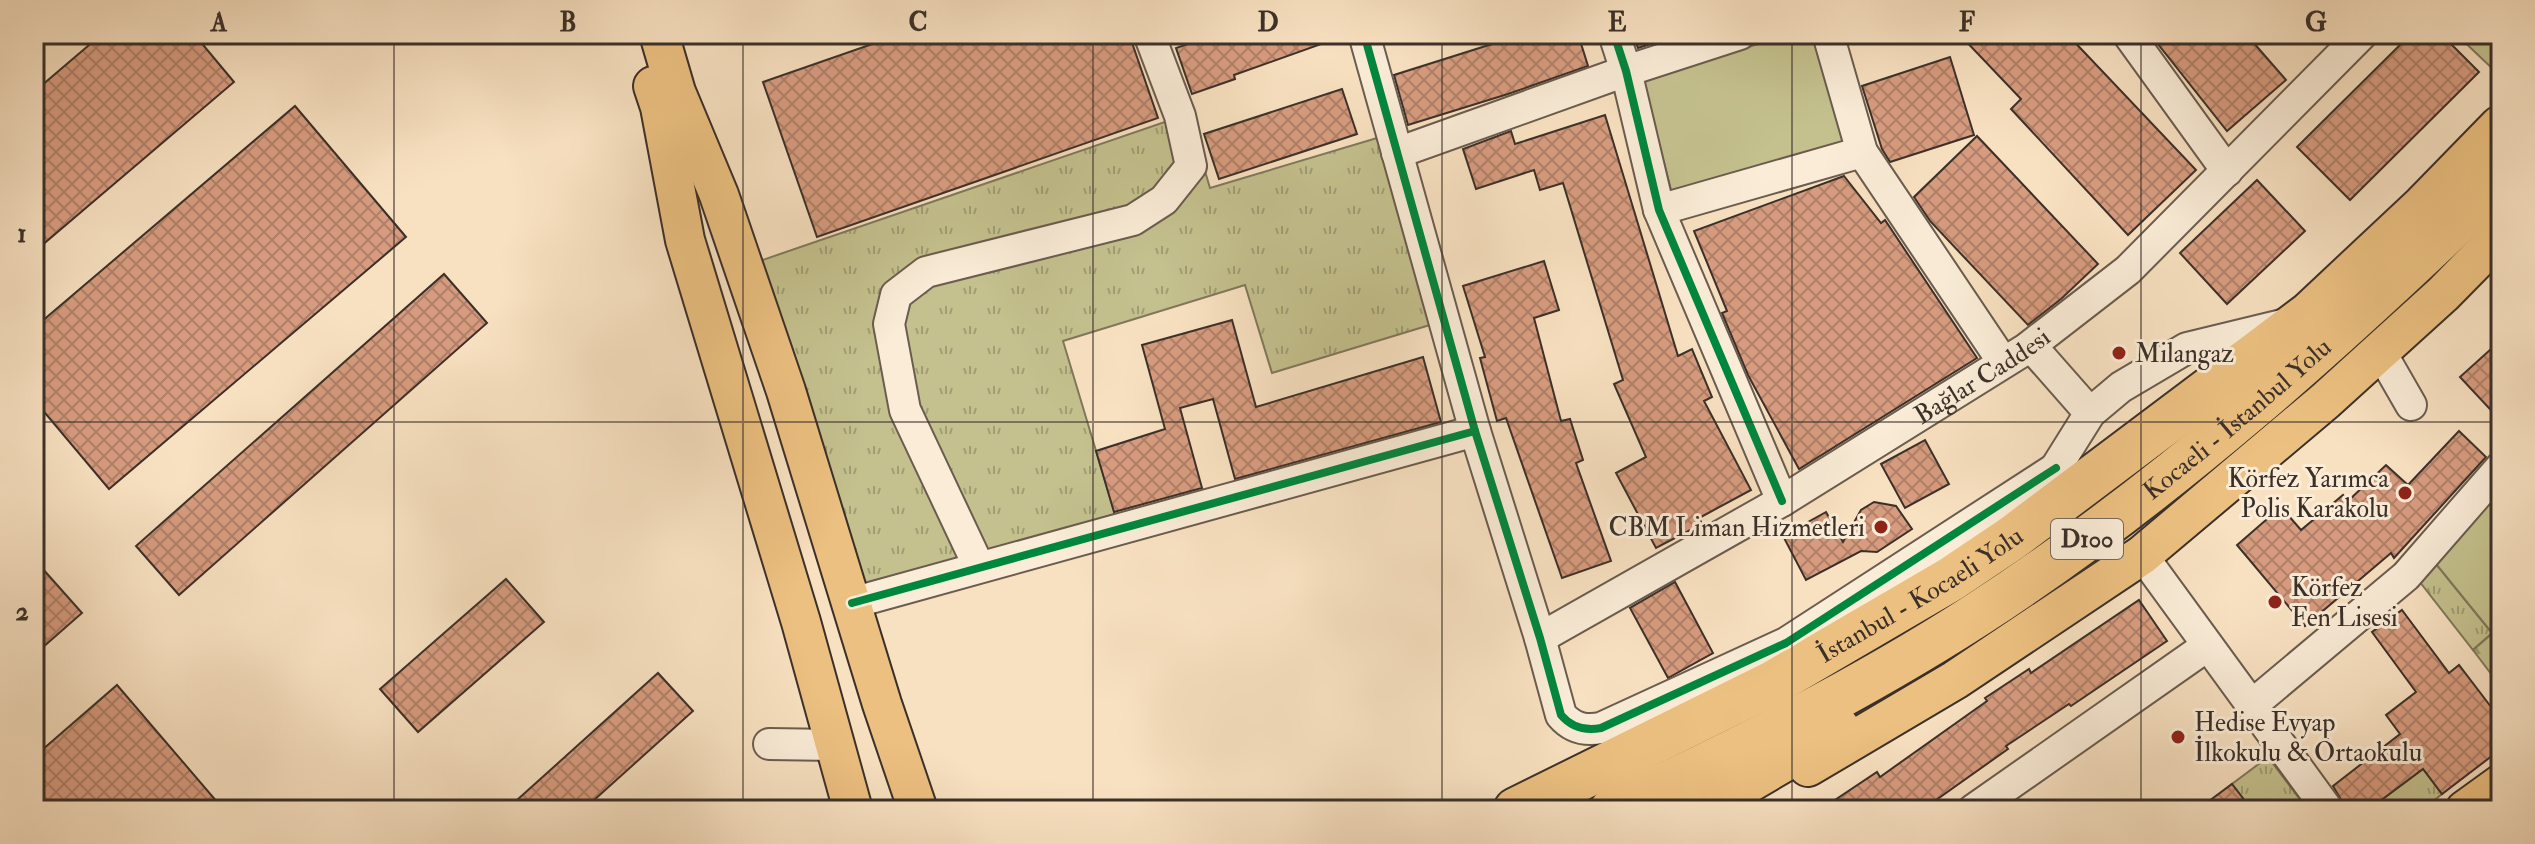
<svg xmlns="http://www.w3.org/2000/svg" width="2535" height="844" viewBox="0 0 2535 844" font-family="'IM FELL Double Pica',serif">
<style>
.grass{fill:url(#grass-tufts);stroke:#80785c;stroke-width:2}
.forest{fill:url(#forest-firs);stroke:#80785c;stroke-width:2}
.park{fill:#c4c18e;stroke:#80785c;stroke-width:2}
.building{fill:url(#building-cross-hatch);stroke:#3b3029;stroke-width:2}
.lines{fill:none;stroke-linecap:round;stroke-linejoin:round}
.minor-casing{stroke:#6a5c4f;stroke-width:34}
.major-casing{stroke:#3b3029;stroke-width:42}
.highway-casing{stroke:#3b3029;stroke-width:48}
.minor{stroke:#faecd7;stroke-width:30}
.major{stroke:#ecc080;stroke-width:38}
.highway{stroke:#ecc080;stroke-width:44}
.cycleway-casing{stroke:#faecd7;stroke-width:13}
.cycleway{stroke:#00873e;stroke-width:8}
.grid{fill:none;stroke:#3b3029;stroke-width:2;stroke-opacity:0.55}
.poi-dot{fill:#8f2418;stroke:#faecd7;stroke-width:3}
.labels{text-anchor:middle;stroke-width:6;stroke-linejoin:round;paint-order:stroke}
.shield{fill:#faecd7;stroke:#74685d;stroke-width:2}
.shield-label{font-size:24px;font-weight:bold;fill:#3b3029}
.poi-label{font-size:26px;fill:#3b3029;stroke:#faecd7;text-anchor:start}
.street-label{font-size:26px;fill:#3b3029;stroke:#faecd7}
.neatline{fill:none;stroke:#3b3029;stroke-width:3}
.grid-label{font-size:26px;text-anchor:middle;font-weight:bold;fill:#3b3029}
</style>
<defs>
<pattern id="grass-tufts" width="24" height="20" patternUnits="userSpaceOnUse" patternTransform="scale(2)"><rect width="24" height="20" fill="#c4c18e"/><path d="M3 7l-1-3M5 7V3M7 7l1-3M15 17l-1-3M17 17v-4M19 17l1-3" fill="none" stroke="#a09d74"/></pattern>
<pattern id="forest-firs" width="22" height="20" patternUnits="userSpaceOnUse" patternTransform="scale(2)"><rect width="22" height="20" fill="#c4c18e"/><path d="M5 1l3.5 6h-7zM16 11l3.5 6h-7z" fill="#a09d74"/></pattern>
<pattern id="building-cross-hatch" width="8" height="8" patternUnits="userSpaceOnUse" patternTransform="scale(2)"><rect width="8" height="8" fill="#d79c7f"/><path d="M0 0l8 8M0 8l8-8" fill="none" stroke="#b08068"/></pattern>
</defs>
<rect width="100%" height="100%" fill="#f8e1c1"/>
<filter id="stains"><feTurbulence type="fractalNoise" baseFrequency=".0025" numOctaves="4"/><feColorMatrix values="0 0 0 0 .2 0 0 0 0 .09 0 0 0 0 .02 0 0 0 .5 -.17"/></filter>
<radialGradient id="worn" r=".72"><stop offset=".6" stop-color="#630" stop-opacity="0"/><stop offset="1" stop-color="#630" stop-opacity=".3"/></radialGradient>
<g class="grass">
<path d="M2456,34h45v36l-4,3z"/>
<path d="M1188,114l22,74 167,-50 56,186 -161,49 -27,-88 -182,56 52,173 -268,82 -99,-331z"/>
<path d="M2432,559l60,74 -19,17 -57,-73z"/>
<path d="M2268,757l40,53h-56l-20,-26z"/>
<path d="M2423,769l19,25 -20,16h-54z"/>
</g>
<path class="forest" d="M2501,626v61l-28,-37z"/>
<g class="park">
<path d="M1794,34h21l29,107 -172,53 -30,-117z"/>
<path d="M2501,480v146l-9,7 -60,-74z"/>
</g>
<g class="building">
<path d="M102,34h92l40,48 -200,170v-160z"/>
<path d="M901,34h228l29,84 -341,119 -54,-155z"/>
<path d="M1216,34h124l1,3 -107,38 1,4 -43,15 -16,-46z"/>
<path d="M1489,34h89l10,32 -80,28 -100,31 -14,-50 98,-31z"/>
<path d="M1633,34h48l-43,14z"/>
<path d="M1959,34h108l129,136 -68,65 -117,-126 10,-10z"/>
<path d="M2150,34h96l40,46 -59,51z"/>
<path d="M2411,34h30l38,38 -129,128 -53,-53z"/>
<path d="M1950,57l24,78 -84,27 -8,-13 -20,-63z"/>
<path d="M1342,89l15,45 -138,45 -15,-45z"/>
<path d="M295,106l111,131 -297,252 -75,-89v-72z"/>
<path d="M1605,115l73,241 14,-7 20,48 -8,4 47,89 -52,28 3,6 -46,24 -40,-75 30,-16 -32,-73 9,-4 -60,-197 -23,7 -6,-20 -58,19 -13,-40 48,-18 4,13z"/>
<path d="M1977,136l121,128 -37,35 -33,26 -98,-104 -16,-24z"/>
<path d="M1844,176l37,47 4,-3 92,138 -178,111 -51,-94 -26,-62 5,-2 -33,-80z"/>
<path d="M2257,180l48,51 -78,73 -47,-51z"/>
<path d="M1544,261l15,49 -25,8 27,103 9,-2 13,41 -7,3 35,98 -49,17 -56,-160 -9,3 -17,-63 5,-1 -22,-71z"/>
<path d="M444,274l43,49 -308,272 -43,-49z"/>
<path d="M1232,320l24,87 167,-50 18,65 -206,57 -22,-80 -33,9 22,80 -88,24 -18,-61 69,-22 -23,-84z"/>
<path d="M2501,340v81l-41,-44z"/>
<path d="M2459,431l27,26 -92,101 -3,-5 -86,73 -68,-81 44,-38 20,23 42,-35 5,6 38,-36 22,20z"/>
<path d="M1925,440l24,44 -44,24 -24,-44z"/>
<path d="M1874,502l22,4 16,23 -35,23 -16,-1 -55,29 -23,-44 43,-24 17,30 18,-32z"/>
<path d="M34,559l48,54 -48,42z"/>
<path d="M506,579l38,43 -126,110 -38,-43z"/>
<path d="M1675,582l38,71 -45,25 -38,-70z"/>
<path d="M2139,600l28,41 -96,65 -2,-2 -63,42 2,3 -86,61h-102l57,-38 3,5 107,-76 -2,-3 44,-29 2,4z"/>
<path d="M2402,610l47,63 10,-8 42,55v29l-59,45 -19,-25 -55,41h-21l-14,-24 67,-52 -14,-19 30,-23 -44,-60z"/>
<path d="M658,673l35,38 -110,99h-77z"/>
<path d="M117,685l107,125h-181l-9,-10v-43z"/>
<path d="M2232,784l20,26h-55z"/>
</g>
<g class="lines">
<g class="minor-casing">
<g id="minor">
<path d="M1364,34l111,397 65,207 21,77c11,13 24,16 40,13l185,-85 270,-175"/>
<path d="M1614,34l12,37 33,139 123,291"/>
<path d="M1828,34l34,118 141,210"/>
<path d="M2128,34l99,137"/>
<path d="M1397,153l229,-82 114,-37"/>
<path d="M1659,210l203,-58"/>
<path d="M2031,346l59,67"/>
<path d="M2380,351l31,54"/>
<path d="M2045,485l45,-72 31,-26 66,-39 99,-24"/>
<path d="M2142,555l186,255"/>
<path d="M979,567l-74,-157 -16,-86 7,-29 30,-23 207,-52 31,-20 27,-34 -11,-50 -31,-82"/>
<path d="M852,603l623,-172"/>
<path id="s1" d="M1540,638l242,-137 244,-152 102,-79 234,-236"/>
<path d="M2252,705l154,-129 95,-109"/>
<path d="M769,744l66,1"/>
<path d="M1973,810l234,-164"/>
</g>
</g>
<g class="major-casing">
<g id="major">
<path d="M659,34l17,58 43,103 67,196 96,313 36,106"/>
<path d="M653,86l7,21 25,133 116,382 52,188"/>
<path d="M1808,767l147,-87 187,-125 183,-154 118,-107 58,-59"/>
<path d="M2465,810l36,-26"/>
</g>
</g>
<g class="highway-casing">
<g id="highway">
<path id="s2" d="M1516,810l257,-127 178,-104 61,-41 298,-224 113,-106 78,-80"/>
<path id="s3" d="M1612,810c124,-58 248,-120 363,-194 193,-125 361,-277 526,-436"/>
<path d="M1697,810l140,-82"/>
</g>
</g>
<use href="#minor" class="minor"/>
<use href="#major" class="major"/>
<use href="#highway" class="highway"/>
<g class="cycleway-casing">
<g id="cycleway">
<path d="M1364,34l111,397 65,207 21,77c11,13 24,16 40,13l185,-85 270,-175"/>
<path d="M1614,34l12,37 33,139 123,291"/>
<path d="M852,603l623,-172"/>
</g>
</g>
<use href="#cycleway" class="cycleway"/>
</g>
<path class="grid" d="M394,34v776M743,34v776M1093,34v776M1442,34v776M1792,34v776M2141,34v776M34,422h2467"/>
<g class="poi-dot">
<circle cx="2119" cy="353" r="8"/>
<circle cx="2405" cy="493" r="8"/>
<circle cx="1881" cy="527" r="8"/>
<circle cx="2275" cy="602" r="8"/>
<circle cx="2178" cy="737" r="8"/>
</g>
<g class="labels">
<rect class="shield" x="2051" y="519" width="72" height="40" rx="6"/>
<g class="shield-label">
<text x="2087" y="547">D100</text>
</g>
<g class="poi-label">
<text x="2135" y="362">Milangaz</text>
<text x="2389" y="487" text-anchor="end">Körfez Yarımca<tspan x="2389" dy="30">Polis Karakolu</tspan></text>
<text x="1865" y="536" text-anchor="end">CBM Liman Hizmetleri</text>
<text x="2291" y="596">Körfez<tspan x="2291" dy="30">Fen Lisesi</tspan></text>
<text x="2194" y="731">Hedise Evyap<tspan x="2194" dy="30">İlkokulu &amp; Ortaokulu</tspan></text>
</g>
<g class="street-label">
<text dy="9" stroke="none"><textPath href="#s1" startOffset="514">Bağlar Caddesi</textPath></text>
<text dy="9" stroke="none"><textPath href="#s3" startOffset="740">Kocaeli - İstanbul Yolu</textPath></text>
<text dy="9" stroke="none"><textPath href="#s2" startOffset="458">İstanbul - Kocaeli Yolu</textPath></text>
</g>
</g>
<rect width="2535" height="844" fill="none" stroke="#f8e1c1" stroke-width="88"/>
<rect x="44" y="44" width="2447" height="756" class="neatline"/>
<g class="grid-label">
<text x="219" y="31">A</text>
<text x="568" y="31">B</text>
<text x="918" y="31">C</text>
<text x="1268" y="31">D</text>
<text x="1617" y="31">E</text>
<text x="1967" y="31">F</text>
<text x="2316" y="31">G</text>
<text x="22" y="242">1</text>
<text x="22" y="620">2</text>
</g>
<rect width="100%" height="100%" filter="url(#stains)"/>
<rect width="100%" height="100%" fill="url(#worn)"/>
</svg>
